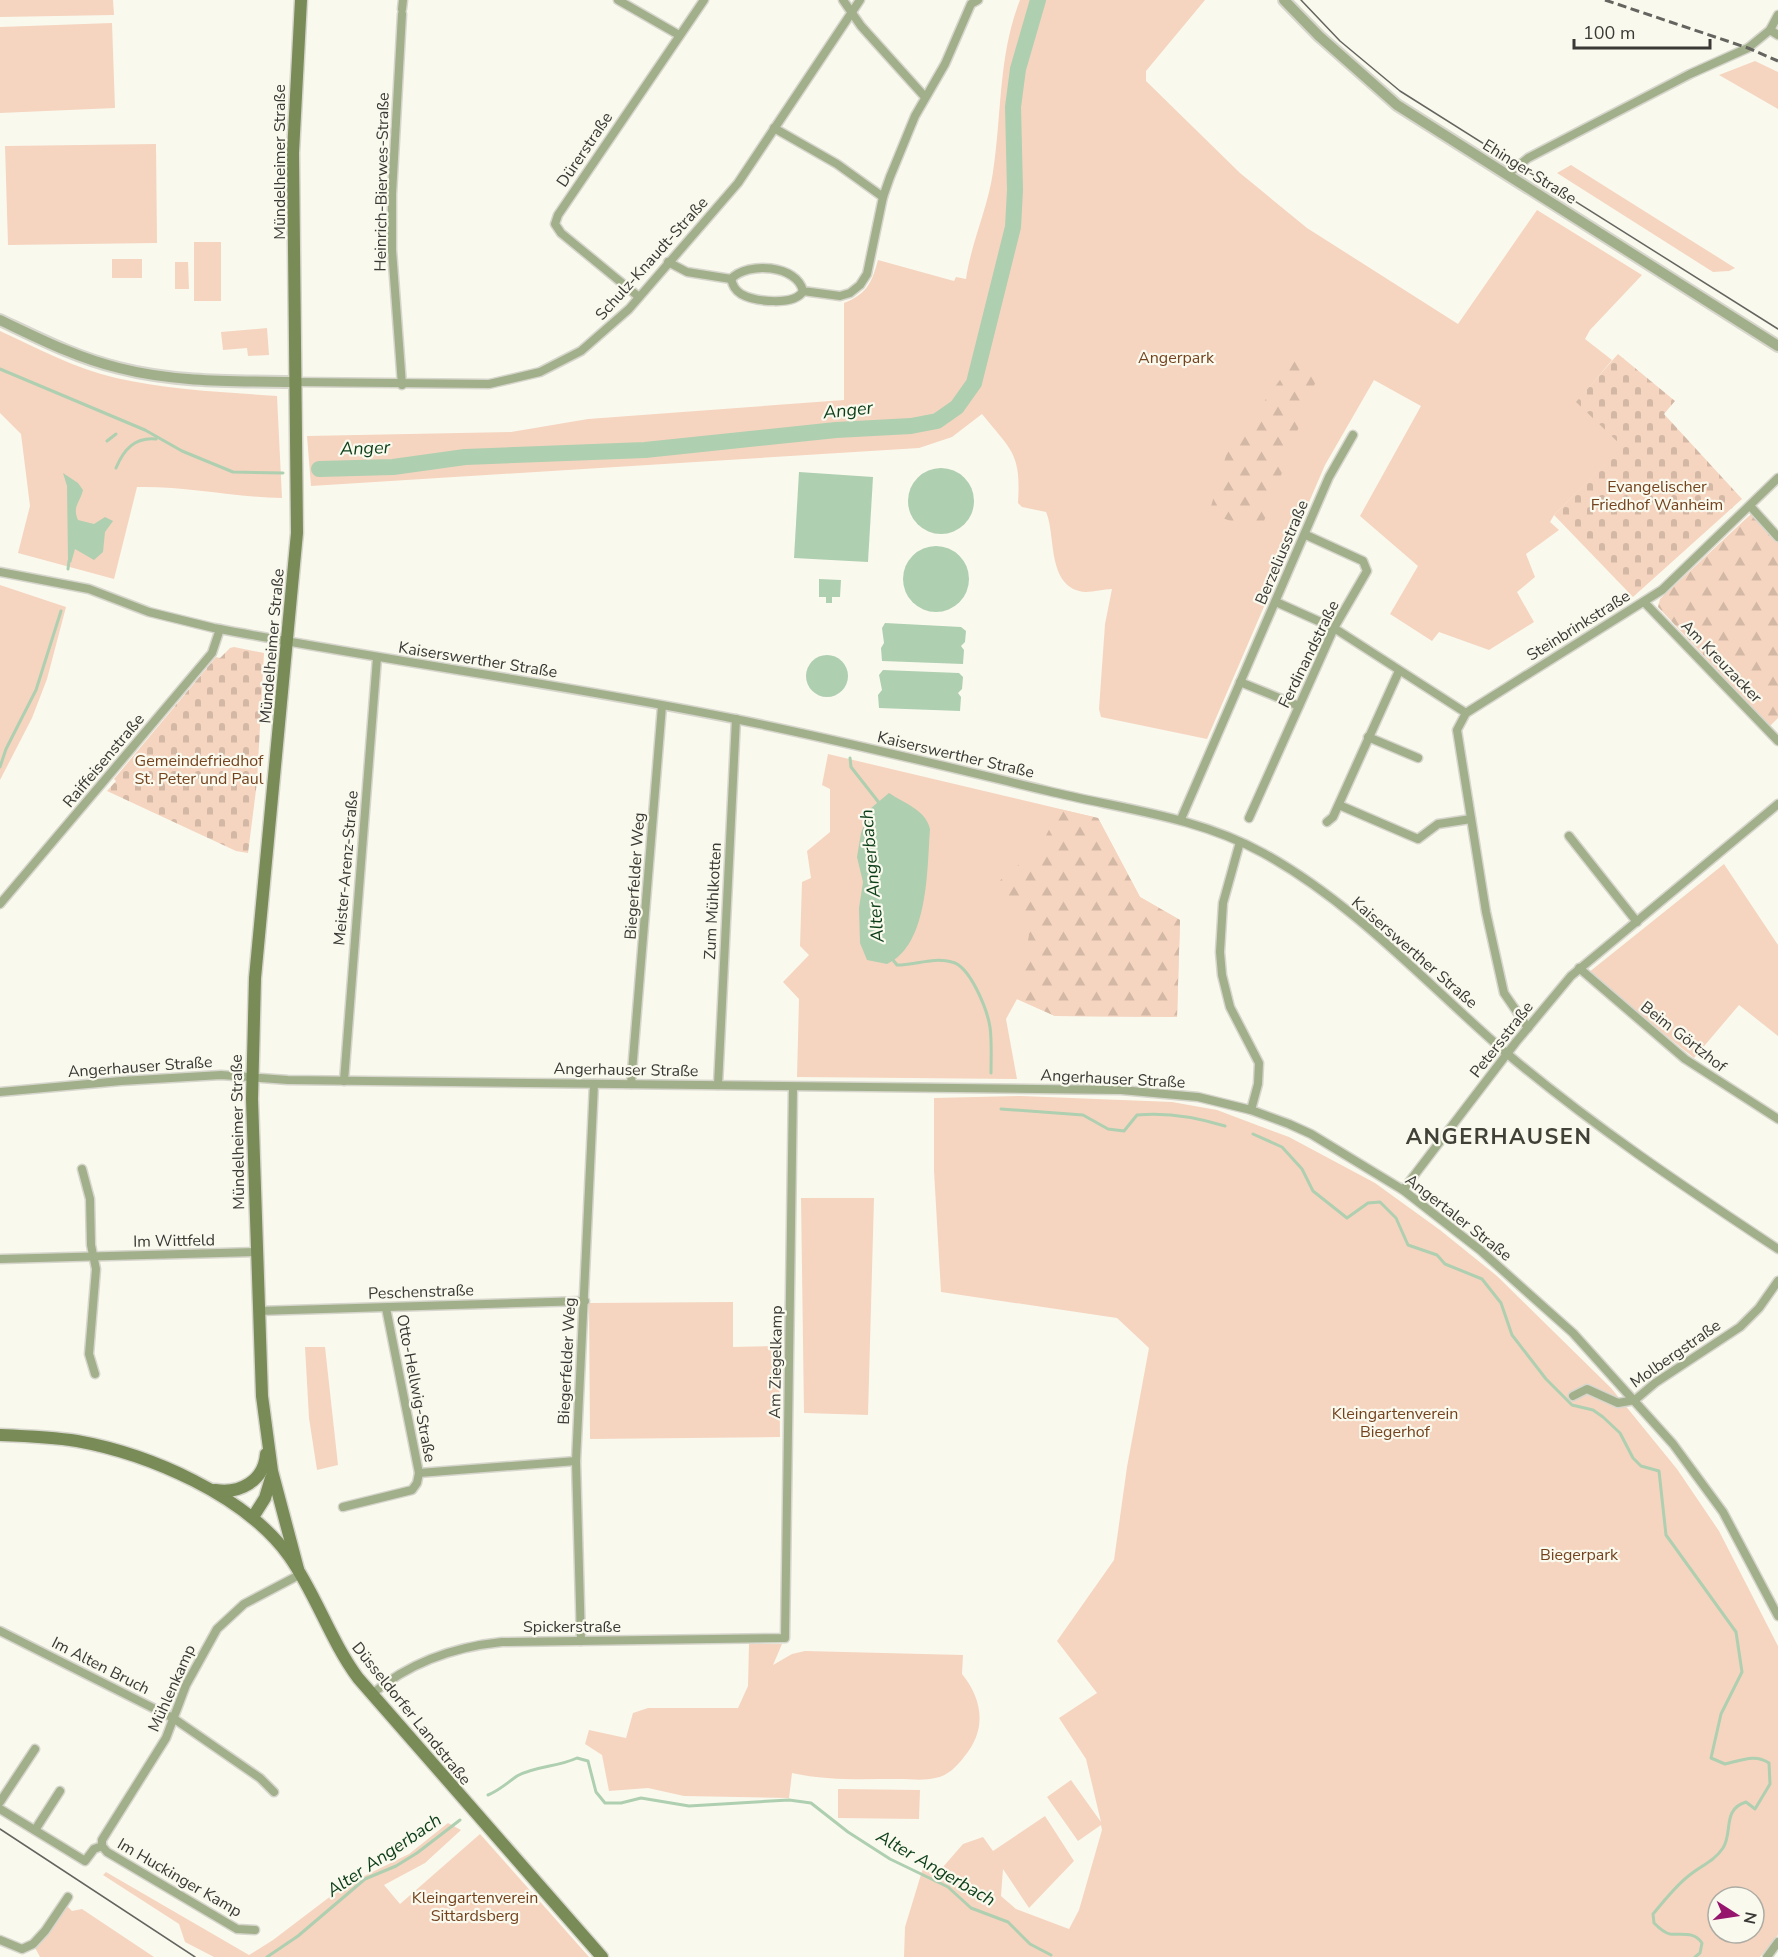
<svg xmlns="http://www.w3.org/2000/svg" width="1778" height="1957" viewBox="0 0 1778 1957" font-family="'Nunito Sans',sans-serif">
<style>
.green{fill:#f5d5c0;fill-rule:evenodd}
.forest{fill:url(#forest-firs)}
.cemetery{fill:url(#cemetery-stones)}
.water{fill:#aecfb0}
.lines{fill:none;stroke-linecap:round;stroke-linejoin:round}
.stream{stroke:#aecfb0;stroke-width:3}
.river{stroke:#aecfb0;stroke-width:16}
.minor-casing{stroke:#d7d6cd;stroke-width:11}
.tertiary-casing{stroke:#d7d6cd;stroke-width:14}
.secondary-casing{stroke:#d7d6cd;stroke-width:15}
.minor{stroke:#a2af8b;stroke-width:8}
.tertiary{stroke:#a2af8b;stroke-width:10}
.secondary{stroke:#798b56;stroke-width:12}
.tram{stroke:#65645f;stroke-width:1.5}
.rail{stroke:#65645f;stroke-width:3;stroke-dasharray:9 4.5;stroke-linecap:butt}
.labels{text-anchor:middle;stroke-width:4.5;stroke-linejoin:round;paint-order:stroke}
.street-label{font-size:16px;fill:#3a3935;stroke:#faf9ee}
.park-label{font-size:16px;fill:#74431e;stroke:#faf9ee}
.water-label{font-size:18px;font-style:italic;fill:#0b3e17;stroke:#faf9ee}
.district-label{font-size:22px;font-weight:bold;letter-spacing:1.5px;fill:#424138;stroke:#faf9ee}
</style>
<defs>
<pattern id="forest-firs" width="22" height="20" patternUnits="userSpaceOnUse" patternTransform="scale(1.5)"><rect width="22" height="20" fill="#f5d5c0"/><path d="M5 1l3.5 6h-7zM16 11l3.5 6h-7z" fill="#d3b8a6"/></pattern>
<pattern id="cemetery-stones" width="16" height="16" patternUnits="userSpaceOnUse" patternTransform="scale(1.5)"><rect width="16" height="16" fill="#f5d5c0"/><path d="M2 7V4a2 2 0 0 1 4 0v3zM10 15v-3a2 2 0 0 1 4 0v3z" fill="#d3b8a6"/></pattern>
</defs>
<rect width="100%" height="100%" fill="#faf9ee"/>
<g class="green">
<path d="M0,0h113l1,15 -114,2z"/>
<path d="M1020,0h185l-59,71v10l94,92 67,55 151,96 79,-114 105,65 -52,55 -5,9 27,21 -35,42 46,44 -69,69 -4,7 9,8 -33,24 9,23 -18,15 17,30 -45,28 -50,-18 -7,9 -42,-27 28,-48 -58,-50 61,-110 -47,-26 -49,85 -118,274 -106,-22 -2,-8 6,-85 7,-35c-10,0 -24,5 -33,2 -32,-9 -23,-56 -33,-79l-24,-5 -4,-4c3,-50 -6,-52 -36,-89l-30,23 -33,11 -608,38 -4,-50 204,-4 77,-13 256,-19v-97c23,-9 28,-21 34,-43l76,21 2,-4 10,2c5,-36 22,-71 27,-107 9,-58 5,-116 27,-172z"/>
<path d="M112,23l3,85 -115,5v-86z"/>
<path d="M1755,61l23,11v37l-59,-34z"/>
<path d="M156,144l1,99 -149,2 -3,-99z"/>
<path d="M1571,165l164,103 -6,3 -16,1 -156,-99z"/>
<rect x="194" y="242" width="27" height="59"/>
<rect x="112" y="259" width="30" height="19"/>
<path d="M175,262h13l1,27h-14z"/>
<path d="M267,328l2,27 -21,1 -1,-8 -24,2 -2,-18z"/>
<path d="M0,331c37,17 76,38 116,47 53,12 107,14 161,18l5,102c-49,-1 -96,-12 -145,-11l-23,92 -96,-26 12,-47 -9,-72 -21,-21z"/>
<path d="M0,585l66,22 -19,72 -15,39 -32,62z"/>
<path d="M828,754l270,64 42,79 40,23 -3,97 -122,-1 -38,-17 -11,20 11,60 -220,-2 2,-78 -16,-17 26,-27 -9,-9 2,-64 9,-4 -4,-27 23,-19v-43l-8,-4z"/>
<path d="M1724,864l54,81v91l-39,-31 -45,53 -106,-85z"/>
<path d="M1021,1096l151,6 45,8 72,27 86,46 65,47 57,46 114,112 66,81 42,62 59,115v289l-18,22h-856l1,-30 18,-59 20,11v-12l20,-23 20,-7 10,14 52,-35 29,45 -45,47 -26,-39 -2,27 15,13 53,20 10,-19 23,-80 -1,-5 -23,16 -31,-44 24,-17 30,42 -15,-63 -27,-41 38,-25 -40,-52 57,-81 13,-93 22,-119 -32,-30 -176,-26 -7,-121v-73zM1718,1897h36v36h-36z"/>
<path d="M801,1198h73l-6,217 -64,-2z"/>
<path d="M733,1302v45l46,-1 1,91 -190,2 -1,-136z"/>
<path d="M305,1347h20l13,118 -21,5 -8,-52z"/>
<path d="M749,1644h33l-9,21 19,-11 13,-3 158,4 -1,19c21,26 25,56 2,83 -7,9 -16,19 -29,21 -11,3 -25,1 -37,1 -35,0 -71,2 -106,-6l-3,25 -105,-2 -36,-8 -39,3 -7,-36 -17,-11 4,-14 37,8 7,-25 15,-5h90l10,-22z"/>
<path d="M838,1789l82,1 -1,29 -81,-1z"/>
<path d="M448,1823l13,7 -36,33 -41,22 16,19 80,-70 109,123h-375l-29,-15 -6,-18 -76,-49 3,-3 143,83 24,-15 71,-54 65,-32z"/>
<path d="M64,1903l8,8 10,-2 72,48h-114l-7,-13z"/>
</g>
<g class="forest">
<path d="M1325,356l-65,176 -51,-19 18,-61 69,-94z"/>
<path d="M1751,514l27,28v176l-8,8 -112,-119 2,-8z"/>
<path d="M1059,809l39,9 42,79 40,23 -3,97 -122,-1 -38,-17 12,-64 -32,-52 44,-37z"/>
</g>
<g class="cemetery">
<path d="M1618,354l57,47 -11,13 78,85 -109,98 -79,-82 68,-69 -46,-44z"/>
<path d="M234,647l30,6 -7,129 -9,71 -12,-2 -129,-60 9,-10 -2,-2 102,-122 4,1 10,-10z"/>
</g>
<g class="water">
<circle cx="941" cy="501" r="33"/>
<path d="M799,472l74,5 -5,85 -74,-4z"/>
<path d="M63,473l15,10 5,7c-3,13 -11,16 -5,30l16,4 11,-7 8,4 -8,11 -2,20 -9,8 -19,-11 -4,14 -3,-3 -1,-74z"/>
<circle cx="936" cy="579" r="33"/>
<path d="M819,579l22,1 -1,17h-8v6h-6v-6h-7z"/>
<path d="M885,623l76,4 5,4 -1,11 -4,4 3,4 -1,14 -81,-3 -1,-13 3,-5 -2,-15z"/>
<circle cx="827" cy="676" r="21"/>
<path d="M883,670l76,3 4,4 -1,12 -4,4 3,4 -1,14 -81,-3 -1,-13 4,-5 -3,-15z"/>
<path d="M889,793c15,10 37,17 41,36 -3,39 -1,116 -43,135l-20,-4 -7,-17 -1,-35 4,-26 -6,-25 4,-24 9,-24z"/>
</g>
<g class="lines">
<g class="stream">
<path d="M0,369l145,61 37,21 51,21 50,1"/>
<path d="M107,441l9,-7"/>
<path d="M116,468c8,-19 19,-31 40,-29"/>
<path d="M68,569l1,-8"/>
<path d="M850,758l1,9 29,37"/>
<path d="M0,767l6,-18 30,-59 25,-79"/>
<path d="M893,960l4,5c18,0 37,-8 55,-3 18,4 35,47 38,65 2,15 1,31 1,46"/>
<path d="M1001,1109l82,6 25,14 16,2 13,-16c30,-3 59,2 88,11"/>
<path d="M1253,1134l29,13 20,22 11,22 34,27 21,-15 12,-1 16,16 12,27 29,10 8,9 37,15 19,24 11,32 34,44 26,26 21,5 10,7 17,16 13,25 8,8 18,5 7,64 70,97 6,40 -21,42 -10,44 14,6c15,-3 30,-11 44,-1l1,21 -15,25 -9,-7c-24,7 -13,31 -23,46 -8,12 -20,17 -32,26 -15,11 -26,26 -38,40l1,9c4,4 10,10 16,11 12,1 24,-3 32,9l-2,10 -5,4"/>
<path d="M488,1795c12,-5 19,-12 29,-19 18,-10 41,-9 60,-18l11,3 8,31 9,11h16l20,-5 48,8 100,-6 22,3 37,29 42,27 58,28 23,21 37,14 22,22 21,11"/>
<path d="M267,1957l31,-21 67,-57 31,-13 21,-13 43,-33"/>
</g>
<path class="river" d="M319,469l74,-2 72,-10 180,-7 191,-20 75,-4 26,-5 20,-14 17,-24 39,-156 2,-37 -2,-83 5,-38 20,-69"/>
<g class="minor-casing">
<g id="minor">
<path d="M618,0l61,35"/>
<path d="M843,0l18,26 64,71"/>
<path d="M402,9l1,-9"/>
<path d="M402,14l-10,180v56l10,135"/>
<path d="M1770,30l8,5"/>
<path d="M774,128l63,36 46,33"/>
<path d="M1507,175l21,-17 162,-84 58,-26 22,-18 8,-15"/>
<path d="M668,262l19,10 44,7c17,-18 66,-14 72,12l37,5 10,-3 10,-8 7,-11 16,-77 7,-20 25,-61 30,-52 26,-60 7,-4"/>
<path d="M731,279c2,7 4,11 10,15 14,8 54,12 62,-3"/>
<path d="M639,297l-78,-64 -6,-9 3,-9 146,-215"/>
<path d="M297,382l192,2 51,-12 41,-21 48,-42 109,-126 122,-183"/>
<path d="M1751,507l27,30"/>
<path d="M0,572l89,17 60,23 65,16c173,33 348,56 521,91 105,21 209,47 313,72 73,18 148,25 215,62 91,50 164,131 241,198 86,73 180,136 274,198"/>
<path d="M1276,602l58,26 132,85"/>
<path d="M1644,602l134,139"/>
<path d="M1240,682l59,24"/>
<path d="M1368,737l50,21"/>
<path d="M1339,805l79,34 20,-15 33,-5"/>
<path d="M1249,818l85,-190 33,-57 -4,-10 -57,-26"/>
<path d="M1181,819l148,-342 24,-42"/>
<path d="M1327,822l6,-5 66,-146"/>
<path d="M1569,836l68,86"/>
<path d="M1240,842l-17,61 -3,49 2,23 8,32 29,56 -1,21 -7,26"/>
<path d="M0,904l212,-251 8,-24"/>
<path d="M1579,968l106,91 93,60"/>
<path d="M1528,1028l-24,-35 -18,-81 -29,-182 9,-17 196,-123 116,-112"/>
<path d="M344,1081l33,-423"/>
<path d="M631,1084l31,-378"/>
<path d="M718,1085l18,-366"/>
<path d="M0,1092l121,-11 100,-6 67,5 833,10 77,7 53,13 38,14 22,10 92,56 77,60 93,83 100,111 50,68 55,104"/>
<path d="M82,1169l8,30 1,46 5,24 -7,85 6,20"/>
<path d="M1403,1190l113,-148 55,-66 207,-172"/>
<path d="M0,1259l256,-7"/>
<path d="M386,1308l33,165 157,-12"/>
<path d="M258,1311l327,-10"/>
<path d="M1573,1396l14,-7 31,14 17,-3 20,-17 85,-56 19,-19 19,-27"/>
<path d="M343,1507l69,-17 5,-7 2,-10"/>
<path d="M0,1631l173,87 87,60 14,14"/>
<path d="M581,1641l-5,-180 18,-377"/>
<path d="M372,1694c38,-32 81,-47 130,-52l283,-4 8,-551"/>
<path d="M0,1802l35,-53"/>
<path d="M0,1809l85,52 9,-12 8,-3"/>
<path d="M35,1830l25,-39"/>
<path d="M102,1846v-6l64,-102 20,-53 31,-56 27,-25 57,-30"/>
<path d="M102,1846l5,6 130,77 18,1"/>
<path d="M0,1940l22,9 11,-5 12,-13 23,-34"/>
<path d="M1767,1957l11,-15"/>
</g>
</g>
<g class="tertiary-casing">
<g id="tertiary">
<path d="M1284,0l35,36 78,69 381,241"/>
<path d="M0,320c38,18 77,38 119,48 58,15 118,13 178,14"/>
</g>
</g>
<g class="secondary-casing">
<g id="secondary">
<path d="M0,1435c26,1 52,2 77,6 72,13 168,54 212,115 27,38 41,84 69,122l244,279"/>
<path d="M215,1490c25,4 49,-9 51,-36"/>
<path d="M253,1517l12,-19 6,-20"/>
<path d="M298,1569l-26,-98 -10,-75 -10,-297 3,-121 42,-445 -4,-380 8,-153"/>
</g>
</g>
<use href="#minor" class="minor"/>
<use href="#tertiary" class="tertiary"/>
<use href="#secondary" class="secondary"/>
<g class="tram">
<path d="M1301,0l39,41 60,50 378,238"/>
<path d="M0,1829l195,128"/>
</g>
<path class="rail" d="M1605,0l143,48 30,13"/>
</g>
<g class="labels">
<g class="street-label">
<text transform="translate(584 149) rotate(-56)" y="6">Dürerstraße</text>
<text transform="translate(279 162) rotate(-90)" y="6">Mündelheimer Straße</text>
<text transform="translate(1530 171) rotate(32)" y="6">Ehinger Straße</text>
<text transform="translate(381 182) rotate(-89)" y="6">Heinrich-Bierwes-Straße</text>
<text transform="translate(651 258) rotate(-48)" y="6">Schulz-Knaudt-Straße</text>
<text transform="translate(1281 552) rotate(-67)" y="6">Berzeliusstraße</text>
<text transform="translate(1578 625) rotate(-32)" y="6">Steinbrinkstraße</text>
<text transform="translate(271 646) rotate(-85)" y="6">Mündelheimer Straße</text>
<text transform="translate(1308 654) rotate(-64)" y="6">Ferdinandstraße</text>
<text transform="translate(478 659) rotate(9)" y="6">Kaiserswerther Straße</text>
<text transform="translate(1722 661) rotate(46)" y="6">Am Kreuzacker</text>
<text transform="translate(956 754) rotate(13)" y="6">Kaiserswerther Straße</text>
<text transform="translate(103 760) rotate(-50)" y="6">Raiffeisenstraße</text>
<text transform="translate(345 868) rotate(-85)" y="6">Meister-Arenz-Straße</text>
<text transform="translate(634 876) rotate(-86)" y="6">Biegerfelder Weg</text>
<text transform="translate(712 901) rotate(-87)" y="6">Zum Mühlkotten</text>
<text transform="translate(1415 952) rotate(41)" y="6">Kaiserswerther Straße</text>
<text transform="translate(1684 1036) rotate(38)" y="6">Beim Görtzhof</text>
<text transform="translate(1501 1039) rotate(-52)" y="6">Petersstraße</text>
<text transform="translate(140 1066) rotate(-4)" y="6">Angerhauser Straße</text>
<text transform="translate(626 1069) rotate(1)" y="6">Angerhauser Straße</text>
<text transform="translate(1113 1078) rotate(3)" y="6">Angerhauser Straße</text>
<text transform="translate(237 1132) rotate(-91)" y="6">Mündelheimer Straße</text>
<text transform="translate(1459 1217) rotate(38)" y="6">Angertaler Straße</text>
<text transform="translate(174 1240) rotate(-1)" y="6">Im Wittfeld</text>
<text transform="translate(421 1291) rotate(-2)" y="6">Peschenstraße</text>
<text transform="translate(1675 1353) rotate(-35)" y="6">Molbergstraße</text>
<text transform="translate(566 1361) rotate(-87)" y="6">Biegerfelder Weg</text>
<text transform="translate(775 1362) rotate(-89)" y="6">Am Ziegelkamp</text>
<text transform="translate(417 1388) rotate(79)" y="6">Otto-Hellwig-Straße</text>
<text x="572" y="1632">Spickerstraße</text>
<text transform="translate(101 1665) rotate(27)" y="6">Im Alten Bruch</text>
<text transform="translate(171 1688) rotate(-66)" y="6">Mühlenkamp</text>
<text transform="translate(412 1713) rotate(51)" y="6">Düsseldorfer Landstraße</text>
<text transform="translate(180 1877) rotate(30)" y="6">Im Huckinger Kamp</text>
</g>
<g class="park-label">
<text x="1176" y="363">Angerpark</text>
<text x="1657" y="492">Evangelischer<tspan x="1657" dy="18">Friedhof Wanheim</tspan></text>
<text x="199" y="766">Gemeindefriedhof<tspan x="199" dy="18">St. Peter und Paul</tspan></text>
<text x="1395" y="1419">Kleingartenverein<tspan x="1395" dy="18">Biegerhof</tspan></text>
<text x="1579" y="1560">Biegerpark</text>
<text x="475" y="1903">Kleingartenverein<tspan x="475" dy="18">Sittardsberg</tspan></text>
</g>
<g class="water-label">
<text transform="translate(848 410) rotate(-6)" y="6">Anger</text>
<text transform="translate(365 448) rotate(-2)" y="6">Anger</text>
<text transform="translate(872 876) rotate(-95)" y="6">Alter Angerbach</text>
<text transform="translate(384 1855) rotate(-34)" y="6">Alter Angerbach</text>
<text transform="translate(936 1868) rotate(30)" y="6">Alter Angerbach</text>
</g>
<g class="district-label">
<text x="1499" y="1144">ANGERHAUSEN</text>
</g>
</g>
<g transform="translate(1736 1915) rotate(102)"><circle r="28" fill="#faf9ee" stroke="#adaca4" stroke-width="1.5"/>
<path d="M0-4.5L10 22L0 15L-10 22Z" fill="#97166d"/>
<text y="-9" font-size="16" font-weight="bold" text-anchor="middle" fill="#3a3935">N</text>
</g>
<path d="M1574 39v9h136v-9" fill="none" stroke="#3a3935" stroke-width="3"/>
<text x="1583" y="39" font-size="18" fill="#3a3935" stroke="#faf9ee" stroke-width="4.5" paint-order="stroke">100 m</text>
</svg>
